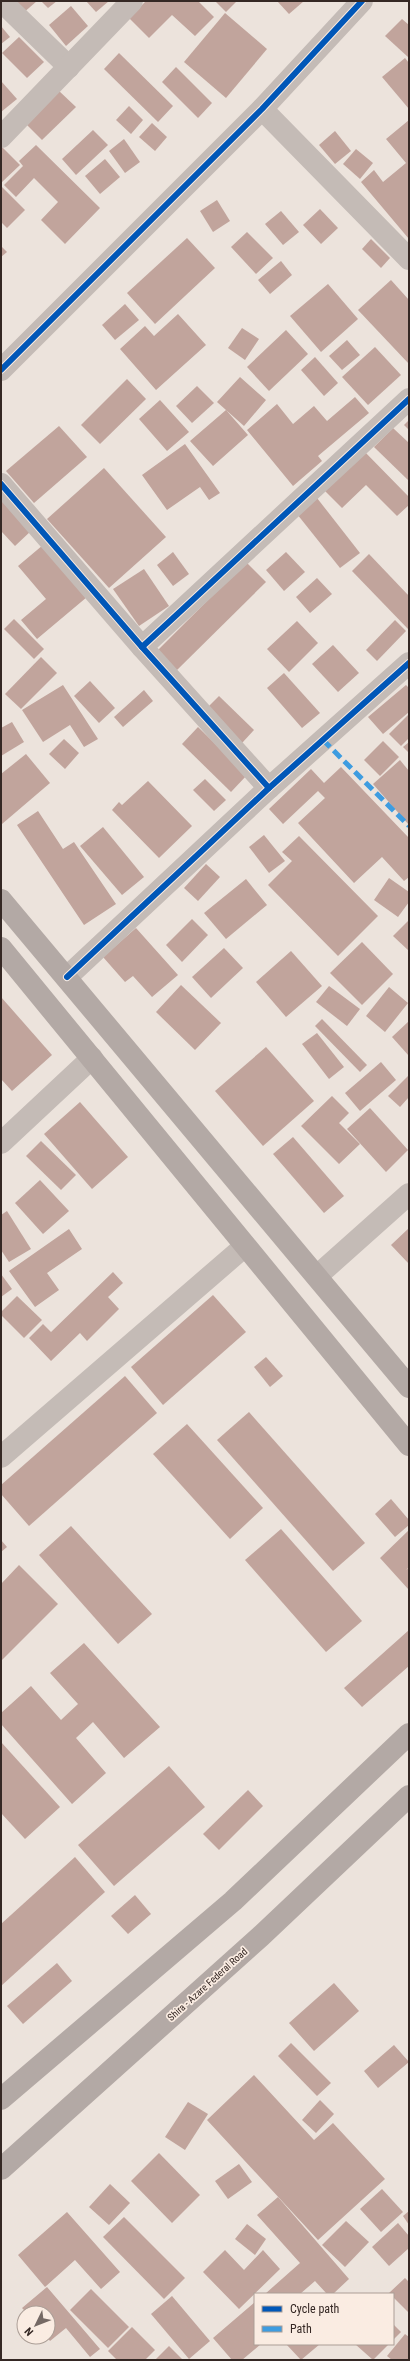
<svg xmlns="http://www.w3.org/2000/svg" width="410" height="2361" viewBox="0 0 410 2361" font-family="'Roboto Condensed',sans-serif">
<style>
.building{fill:#c1a49c}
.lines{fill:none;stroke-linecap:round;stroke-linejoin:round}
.minor{stroke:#c4bbb6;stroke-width:22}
.major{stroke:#b3a9a5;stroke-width:22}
.quiet{stroke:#3e9ce0;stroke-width:5;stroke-dasharray:10 5;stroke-linecap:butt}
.cycleway-casing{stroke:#faece2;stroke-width:8}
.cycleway{stroke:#0057b8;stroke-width:6}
.labels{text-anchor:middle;stroke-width:3.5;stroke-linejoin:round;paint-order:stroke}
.street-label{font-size:10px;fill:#352824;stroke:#faece2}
</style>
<rect width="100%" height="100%" fill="#ece3dc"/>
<g class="building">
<path d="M12,1h25l-15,13z"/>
<path d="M41,1h16l-9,7z"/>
<path d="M86,1h23l-13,11z"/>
<path d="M146,1h52l16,16 -19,19 -23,-21 -23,23 -20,-20z"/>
<path d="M215,1h22l-11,11z"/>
<path d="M277,1h27l-15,13z"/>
<path d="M71,6l17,20 -22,20 -17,-21z"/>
<path d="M225,13l42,36 -41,49 -42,-36z"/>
<path d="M402,19l7,6 -1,32 -23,-21z"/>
<path d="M1,26l9,11 -9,7z"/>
<path d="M19,37l25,25 -17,16 -25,-25z"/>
<path d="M119,53l54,53 -15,16 -54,-53z"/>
<path d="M405,58l4,5v46l-27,-32z"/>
<path d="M176,67l36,36 -14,15 -36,-36z"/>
<path d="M1,81l16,18 -16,13z"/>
<path d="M58,90l18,17 -34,33 -17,-17z"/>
<path d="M129,106l14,14 -12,14 -15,-14z"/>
<path d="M409,120v119l-48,-57 13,-12 9,12 23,-19 -20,-24z"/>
<path d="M152,123l15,14 -12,14 -16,-14z"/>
<path d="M93,130l15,15 -32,30 -14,-16z"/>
<path d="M335,131l16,20 -16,13 -16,-19z"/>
<path d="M124,139l16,23 -15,11 -16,-22z"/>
<path d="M36,145l64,63 -35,36 -24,-24 17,-18 -24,-24 -18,19 -12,-12 19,-19 -4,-5z"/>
<path d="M1,146l19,19 -19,18z"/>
<path d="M356,149l17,14 -13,16 -17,-15z"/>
<path d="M105,159l15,18 -20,17 -15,-18z"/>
<path d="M1,186l24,24 -18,18 -6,-6z"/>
<path d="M217,200l13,21 -17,11 -13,-21z"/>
<path d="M320,209l18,19 -17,16 -18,-19z"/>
<path d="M281,211l18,21 -16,13 -18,-21z"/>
<path d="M247,232l26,26 -17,16 -25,-27z"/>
<path d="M187,238l28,30 -60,56 -28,-31z"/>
<path d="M371,239l19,19 -9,10 -19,-19z"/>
<path d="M1,246l6,6 -6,5z"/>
<path d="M281,261l11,14 -22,19 -12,-14z"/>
<path d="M391,280l18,20v64l-51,-54z"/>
<path d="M328,284l30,35 -37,33 -31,-36z"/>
<path d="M125,304l14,16 -24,20 -13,-15z"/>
<path d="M178,314l28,31 -50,45 -36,-41 25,-23 9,10z"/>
<path d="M242,328l17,11 -14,21 -17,-12z"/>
<path d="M286,330l22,24 -39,37 -22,-24z"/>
<path d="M347,340l13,15 -18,15 -13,-14z"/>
<path d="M375,347l26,28 -33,30 -26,-28z"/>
<path d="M315,357l23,26 -14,13 -23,-26z"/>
<path d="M240,377l26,23 -22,26 -18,-16 22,25 -35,31 -23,-25 36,-31 -9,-8z"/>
<path d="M127,379l19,20 -46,45 -19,-19z"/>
<path d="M197,386l17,17 -22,20 -16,-17z"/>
<path d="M355,397l14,16 -51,43 4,5 -29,25 -46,-56 30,-26 16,20 21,-18 13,15z"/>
<path d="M160,400l29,32 -22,19 -28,-32z"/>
<path d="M409,420v10l-5,-5z"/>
<path d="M59,426l28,31 -53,46 -28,-32z"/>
<path d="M393,428l16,15v38l-35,-34z"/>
<path d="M185,444l35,49 -11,7 -9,-13 -33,23 -25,-35z"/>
<path d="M362,449l47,48v8l-12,11 -31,-31 -24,23 -20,-20z"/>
<path d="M104,468l62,69 -57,51 -62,-69z"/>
<path d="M1,496l31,34 -17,16 -14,-15z"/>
<path d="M317,498l43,55 -20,15 -43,-54z"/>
<path d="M43,545l44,52 -50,42 -16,-19 25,-21 -28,-33z"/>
<path d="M173,552l16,22 -16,12 -16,-21z"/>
<path d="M286,552l19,20 -21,19 -18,-21z"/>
<path d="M369,554l40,42 -1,33 -56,-58z"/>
<path d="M246,562l20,20 -91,90 -19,-20z"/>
<path d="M144,569l25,37 -30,20 -26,-37z"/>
<path d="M317,578l15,16 -22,19 -14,-16z"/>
<path d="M14,619l30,30 -10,10 -30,-30z"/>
<path d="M395,620l11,11 -29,30 -11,-11z"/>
<path d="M297,621l21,22 -29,29 -22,-23z"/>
<path d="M333,645l26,28 -21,19 -26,-28z"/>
<path d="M41,657l16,16 -36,36 -16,-15z"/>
<path d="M284,673l36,40 -18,15 -35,-40z"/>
<path d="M90,681l25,27 -16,15 -25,-27z"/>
<path d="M63,685l35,54 -14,8 -14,-22 -27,17 -21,-32z"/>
<path d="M406,685l3,3v24l-26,22 -15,-17z"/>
<path d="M144,690l9,11 -30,26 -9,-10z"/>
<path d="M219,696l35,34 -12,13 -35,-35z"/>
<path d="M409,714v24l-8,8 -12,-12z"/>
<path d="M12,722l12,20 -23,14v-28z"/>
<path d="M198,727l49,48 -16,17 -49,-48z"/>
<path d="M64,739l15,14 -14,16 -16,-15z"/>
<path d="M383,741l16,16 -19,19 -16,-16z"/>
<path d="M409,742v11l-6,-6z"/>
<path d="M26,754l24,29 -48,41 -1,-50z"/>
<path d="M400,760l9,11v54l-36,-41z"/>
<path d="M341,767l68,71v39l-5,4 -22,-24 -28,26 -56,-60 27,-25 -7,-7 -35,33 -14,-15 42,-40 13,14z"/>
<path d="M205,779l21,21 -12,11 -21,-21z"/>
<path d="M148,781l44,45 -33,32 -47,-48 7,-8 3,3z"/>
<path d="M38,811l25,38 11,-7 42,62 -32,21 -67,-100z"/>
<path d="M103,827l41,50 -22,18 -42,-49z"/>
<path d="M264,835l21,26 -16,12 -20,-26z"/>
<path d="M299,836l79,80 -40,40 -70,-71 24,-24 -10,-9z"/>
<path d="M206,864l14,13 -22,24 -14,-13z"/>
<path d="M389,878l20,14v10l-11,15 -24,-17z"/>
<path d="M246,879l21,26 -41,34 -22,-26z"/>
<path d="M192,919l16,16 -26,27 -16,-17z"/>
<path d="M409,920v31l-16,-15z"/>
<path d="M136,928l42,47 -26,22 -19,-21 -8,6 -22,-25z"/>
<path d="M362,942l31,32 -31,31 -32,-32z"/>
<path d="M224,948l19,20 -32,30 -19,-21z"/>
<path d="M291,951l31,35 -36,31 -30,-35z"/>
<path d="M181,985l40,38 -26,27 -39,-38z"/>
<path d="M329,986l31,23 -13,17 -31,-24z"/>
<path d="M389,987l19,16 -23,29 -19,-16z"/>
<path d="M1,997l51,58 -40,36 -11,-12z"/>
<path d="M322,1019l45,46 -7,7 -45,-46z"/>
<path d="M409,1021v35l-17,-19z"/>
<path d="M317,1033l27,34 -15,12 -27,-35z"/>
<path d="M266,1047l48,54 -51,45 -48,-55z"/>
<path d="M381,1062l15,18 -36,31 -15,-18z"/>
<path d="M408,1076l1,21 -9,10 -12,-11z"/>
<path d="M332,1096l17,17 -10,10 21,21 -21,20 -38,-38z"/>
<path d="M80,1102l48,55 -36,32 -48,-55z"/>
<path d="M370,1108l38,42 -22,22 -39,-43z"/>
<path d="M293,1137l51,59 -20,17 -51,-59z"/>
<path d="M41,1141l35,34 -15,15 -35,-34z"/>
<path d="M40,1180l29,31 -26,23 -28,-31z"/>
<path d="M7,1211l24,38 -22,13 -8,-12v-35z"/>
<path d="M409,1228v36l-18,-19z"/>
<path d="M69,1229l13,20 -35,24 12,17 -24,17 -26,-36z"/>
<path d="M113,1272l10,11 -15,14 11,12 -32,32 -7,-8 -29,28 -22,-23 14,-14 8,8z"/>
<path d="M1,1274l11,15 -11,8z"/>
<path d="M213,1295l33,37 -83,73 -32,-38z"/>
<path d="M17,1296l25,24 -18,18 -23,-23v-3z"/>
<path d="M266,1357l17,19 -13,11 -16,-20z"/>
<path d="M125,1376l32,37 -128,113 -28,-32v-9z"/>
<path d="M249,1412l116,131 -32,28 -116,-131z"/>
<path d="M187,1424l76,84 -33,31 -77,-85z"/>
<path d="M391,1499l18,21v5l-14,12 -20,-23z"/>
<path d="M71,1526l81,88 -34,30 -79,-89z"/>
<path d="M281,1529l81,92 -36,31 -81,-92z"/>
<path d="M409,1530v37l-3,3 3,-2v22l-29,-32z"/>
<path d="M1,1540l6,7 -6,5z"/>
<path d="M19,1565l39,39 -57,57v-77z"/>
<path d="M409,1630v36l-47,41 -18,-19z"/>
<path d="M84,1643l76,84 -36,31 -31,-36 -17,16 30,35 -34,31 -71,-80v-11l30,-27 30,34 17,-16 -28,-31z"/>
<path d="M1,1742l59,65 -35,32 -24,-26z"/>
<path d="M169,1766l36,41 -91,79 -36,-41z"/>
<path d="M248,1790l15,16 -44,44 -16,-16z"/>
<path d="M75,1857l30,35 -104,94v-62z"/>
<path d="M135,1895l16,19 -23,20 -17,-18z"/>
<path d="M57,1963l15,18 -49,43 -16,-18z"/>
<path d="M334,1983l25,28 -45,40 -25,-28z"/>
<path d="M291,2043l40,40 -14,13 -39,-40z"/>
<path d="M394,2045l15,17 -31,26 -14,-17z"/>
<path d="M254,2075l60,65 19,-17 52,56 -67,61 -111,-120z"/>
<path d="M320,2100l14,14 -18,19 -14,-13z"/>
<path d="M188,2102l20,12 -23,36 -20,-13z"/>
<path d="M159,2153l41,42 -28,28 -41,-42z"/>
<path d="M239,2164l13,18 -24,17 -13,-18z"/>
<path d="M110,2184l20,19 -21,22 -20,-18z"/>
<path d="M382,2189l21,23 -22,20 -21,-23z"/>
<path d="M278,2197l71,82 -16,15h-6l-12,-13 -15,13h-35l35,-31 -43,-48z"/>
<path d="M409,2211v14l-6,-9z"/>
<path d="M67,2212l53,60 -19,17 -26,-29 -30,27 -27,-32z"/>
<path d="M124,2217l61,61 -21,21 -61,-62z"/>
<path d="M346,2221l23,21 -24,25 -23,-22z"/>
<path d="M398,2223l11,13v12l-20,18 -17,-19z"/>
<path d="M247,2224l19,15 -11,16 -20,-16z"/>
<path d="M225,2250l19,20 19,-20 17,19 -41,40 -36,-37z"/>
<path d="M405,2278l4,4v31l-16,-16v-3l-4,-1z"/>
<path d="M47,2287l53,62 -10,8 -24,-29 -16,13 -3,-4 1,-24h-21l-5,-5z"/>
<path d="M91,2289l38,38 -21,21 -38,-38z"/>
<path d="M172,2296l38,45 -21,18 -38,-45z"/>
<path d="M255,2302v42h6l-19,16h-10l-19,-22z"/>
<path d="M393,2324l8,8 -8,8z"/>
<path d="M132,2327l23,23 -10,10h-28l-9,-9z"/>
<path d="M405,2334l4,3v23h-17l-5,-4z"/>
<path d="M286,2344h34l-19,16z"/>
<path d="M355,2344h34l-16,16z"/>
<path d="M169,2346l14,14h-28z"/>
</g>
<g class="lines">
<g class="minor">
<path d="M1,1l68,66"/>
<path d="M262,109l147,150"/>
<path d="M1,137l131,-136"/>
<path d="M1,370l261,-261 100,-108"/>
<path d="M1,484l141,163 127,141"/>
<path d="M142,647l267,-248"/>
<path d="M67,977l202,-189 140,-125"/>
<path d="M1,1143l91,-85"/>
<path d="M317,1276l92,-82"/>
<path d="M1,1457l244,-211"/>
</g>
<g class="major">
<path d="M1,900l408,487"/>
<path d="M1,948l408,497"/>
<path d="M1,2099l232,-198 176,-167"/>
<path d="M1,2169l260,-233 148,-140"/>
</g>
<path class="quiet" d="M323,740l86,86"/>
<g class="cycleway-casing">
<g id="cycleway">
<path d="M1,370l261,-261 100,-108"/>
<path d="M1,484l141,163 127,141"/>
<path d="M142,647l267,-248"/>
<path d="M67,977l202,-189 140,-125"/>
</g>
</g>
<use href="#cycleway" class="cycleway"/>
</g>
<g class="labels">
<g class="street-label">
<text transform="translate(207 1984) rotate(-42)" y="4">Shira - Azare Federal Road</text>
</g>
</g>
<rect width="410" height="2361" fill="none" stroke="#352824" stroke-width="4"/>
<rect x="254" y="2293" width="140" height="52" fill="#faece2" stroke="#ab9e96"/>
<rect x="262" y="2306" width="20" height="6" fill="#0057b8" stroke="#ab9e96"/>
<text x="290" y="2313" font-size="12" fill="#352824">Cycle path</text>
<rect x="262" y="2326" width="20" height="6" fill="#3e9ce0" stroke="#ab9e96"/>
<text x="290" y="2333" font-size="12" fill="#352824">Path</text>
<g transform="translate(36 2325) rotate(227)"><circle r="19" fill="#faece2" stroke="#ab9e96"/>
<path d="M0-3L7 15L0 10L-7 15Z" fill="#756964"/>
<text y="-6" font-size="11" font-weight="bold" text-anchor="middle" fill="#352824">N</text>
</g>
</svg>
